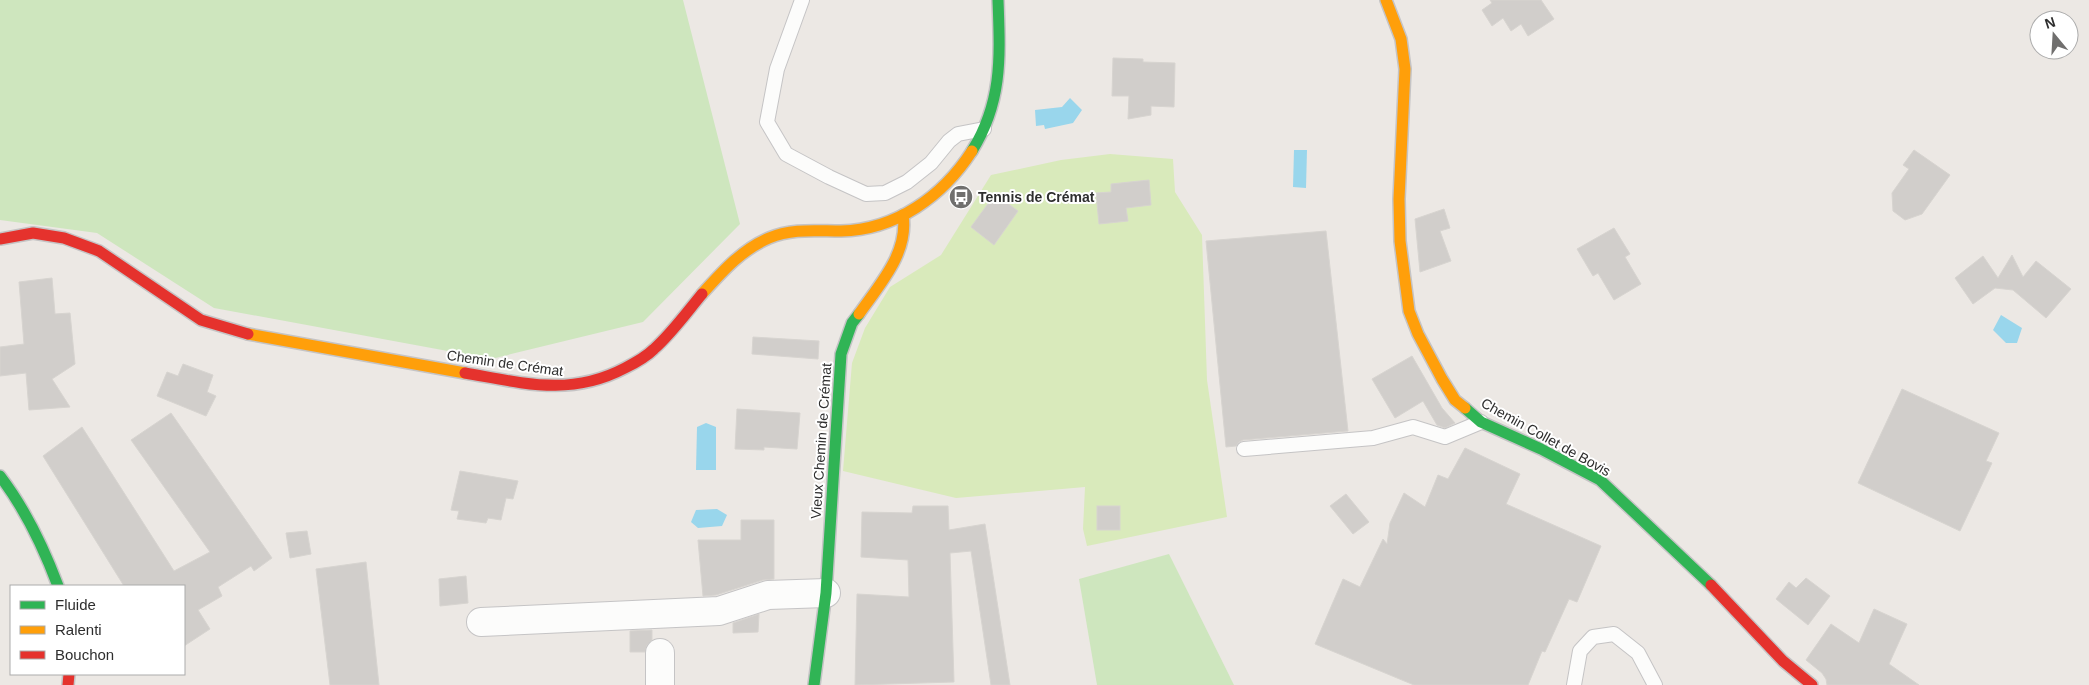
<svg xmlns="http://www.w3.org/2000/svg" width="2089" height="685" viewBox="0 0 2089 685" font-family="Arial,sans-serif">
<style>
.green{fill:#cee6be}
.pitch{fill:#d9eabb}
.water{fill:#99d6ec}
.building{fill:#d1cecb;stroke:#d7d4d0}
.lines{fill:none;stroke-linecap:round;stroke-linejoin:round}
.lane-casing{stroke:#c5c4c5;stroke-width:16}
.street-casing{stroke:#c5c4c5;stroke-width:30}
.fast-casing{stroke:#c5c4c5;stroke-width:14}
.slow-casing{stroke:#c5c4c5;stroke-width:14}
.jam-casing{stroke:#c5c4c5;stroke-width:14}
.lane{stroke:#fcfcfb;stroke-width:14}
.street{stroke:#fcfcfb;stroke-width:28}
.fast{stroke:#30b455;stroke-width:11}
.slow{stroke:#ff9f0a;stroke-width:11}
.jam{stroke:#e5322d;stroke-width:11}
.labels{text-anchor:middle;stroke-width:4;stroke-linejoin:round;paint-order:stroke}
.poi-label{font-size:14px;font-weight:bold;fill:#2e2e2e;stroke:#fff;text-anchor:start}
.street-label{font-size:14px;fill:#2e2e2e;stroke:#fff}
</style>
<rect width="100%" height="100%" fill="#ece8e4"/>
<g class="green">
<path d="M0,0h683l57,224 -97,98 -152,37 -277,-51 -117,-75 -97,-13z"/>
<path d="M1169,554l65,131h-137l-18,-106z"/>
</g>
<path class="pitch" d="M1110,154l63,5 2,33 27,43 5,145 20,137 -140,29 -4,-17 2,-42 -129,11 -113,-27 9,-108 13,-35 25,-41 51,-32 50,-80 70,-15z"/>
<g class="water">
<path d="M1070,98l12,12 -9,13 -28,6 -1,-4 -8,1 -1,-16 27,-3z"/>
<path d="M1294,150h13l-1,38 -13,-1z"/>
<path d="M2001,315l21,13 -5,15h-11l-13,-13z"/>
<path d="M706,423l10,4v43h-20l1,-43z"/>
<path d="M717,509l10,6 -5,11 -24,2 -7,-6 5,-12z"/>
</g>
<g class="building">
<path d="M1490,0h51l13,19 -26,17 -7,-12 -10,7 -8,-13 -11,8 -10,-16 10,-7z"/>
<path d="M1113,58l30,1v3l32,1 -1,44 -23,-1v9l-23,4 1,-23h-17z"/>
<path d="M1914,150l36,25 -28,39 -17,6 -12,-9 -1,-18 17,-24 -6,-4z"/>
<path d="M1149,180l2,25 -25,3 2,13 -29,3 -3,-31 15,-1v-8z"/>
<path d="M995,194l23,17 -24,34 -23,-18z"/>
<path d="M1444,209l6,19 -10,3 11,30 -31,11 -5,-53z"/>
<path d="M1614,228l16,26 -5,3 16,27 -27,16 -16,-27 -5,3 -16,-27z"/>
<path d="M1326,231l22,200 -105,9 -4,2 -3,4 -10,1 -20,-206z"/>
<path d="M2012,255l11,22 13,-16 35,28 -25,29 -33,-28 -18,-2 -22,16 -18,-26 28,-22 15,22z"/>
<path d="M52,278l3,36 15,-1 5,51 -23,15 18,28 -41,3 -3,-37 -26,3v-29l24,-3 -5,-62z"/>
<path d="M753,337l66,4 -1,18 -66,-5z"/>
<path d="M1412,356l30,52 13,15 -10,5 -8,-3 -14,-24 -28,17 -23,-39z"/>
<path d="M183,364l30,11 -6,17 9,4 -10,20 -49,-20 10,-24 11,4z"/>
<path d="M1902,389l97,44 -13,28 6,2 -32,68 -102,-48z"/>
<path d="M737,409l63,4 -3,36 -33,-2v3l-29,-1z"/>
<path d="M171,413l101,145 -18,13 -3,-5 -33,21 4,9 -24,14 12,19 -26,17v-60h-60l-81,-130 39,-29 92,144 36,-19 -79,-112z"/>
<path d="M1465,448l55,26 -14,30 95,42 -24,56 -8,-3 -24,53 -3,-1 -14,34h-114l-99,-41 28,-65 17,8 23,-48 4,5 3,-21 14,-30 21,14 13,-32 10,4z"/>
<path d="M460,471l58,10 -5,18 -7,-1 -5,22 -13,-2 -2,5 -29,-4 2,-8 -8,-1z"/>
<path d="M1346,494l23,28 -16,12 -23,-28z"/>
<path d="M913,506h35l1,24 36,-6 25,161h-19l-20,-134 -21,2 4,129 -99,3 2,-91 52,3 -1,-37 -47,-3 1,-45 50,1z"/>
<rect x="1097" y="506" width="23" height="24"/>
<path d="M741,520h33v59l-11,1 -47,15 -13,1 -5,-56h43z"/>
<path d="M307,531l4,23 -21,4 -4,-25z"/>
<path d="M366,562l13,123h-49l-14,-116z"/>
<path d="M466,576l2,27 -28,3 -1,-27z"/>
<path d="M1806,578l24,18 -22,29 -32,-26 13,-17 7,6z"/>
<path d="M1874,609l33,15 -18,40 30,21h-92l-1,-6 -4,-6 -16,-13 25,-36 28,19z"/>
<path d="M759,614l-1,18 -25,1v-10z"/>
<path d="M652,630v10l-5,5 -2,7h-15v-21z"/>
</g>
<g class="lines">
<g class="lane-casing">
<g id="lane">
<path d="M802,0l-25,69 -10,53 19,32 43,23 37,17 19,-1 22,-11 24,-19 18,-22 9,-7 26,-5"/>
<path d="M1244,449l129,-11 40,-11 32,10 36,-15"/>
<path d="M1574,685l6,-34 13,-14 21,-3 24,19 17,32"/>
</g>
</g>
<g class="street-casing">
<g id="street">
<path d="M481,622l238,-11 49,-16 58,-2"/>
<path d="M660,685v-32"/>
</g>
</g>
<g class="fast-casing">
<g id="fast">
<path d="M972,151c31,-50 28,-95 26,-151"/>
<path d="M1465,408l16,14 60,27 59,31 111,105"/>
<path d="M0,476c26,34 43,70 58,110"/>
<path d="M814,685l12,-92 15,-239 11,-31 7,-9"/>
</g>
</g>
<g class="slow-casing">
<g id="slow">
<path d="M1386,0l15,39 4,30 -6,130 1,42 9,70 9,23 24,45 13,21 10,8"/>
<path d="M702,294c20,-22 39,-44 67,-56 23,-10 47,-7 72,-7 55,-1 102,-35 131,-80"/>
<path d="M859,314c20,-29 50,-61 44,-99"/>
<path d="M248,334l217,39"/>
</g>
</g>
<g class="jam-casing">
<g id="jam">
<path d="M0,239l33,-6 31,5 35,13 102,69 47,14"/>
<path d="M465,373c58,10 105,24 160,-5 10,-5 21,-11 29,-19 18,-16 33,-37 48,-55"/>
<path d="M1711,585l72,76 29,24"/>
<path d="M68,685l1,-11"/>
</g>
</g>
<use href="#lane" class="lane"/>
<use href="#street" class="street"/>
<use href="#fast" class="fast"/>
<use href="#slow" class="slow"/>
<use href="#jam" class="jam"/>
</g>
<defs>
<g id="bus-disc" transform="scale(1.25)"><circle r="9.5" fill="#706f6e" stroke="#fff"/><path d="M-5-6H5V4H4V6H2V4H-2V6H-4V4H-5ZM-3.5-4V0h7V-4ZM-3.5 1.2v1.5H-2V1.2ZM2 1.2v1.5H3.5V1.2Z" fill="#fff"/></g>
</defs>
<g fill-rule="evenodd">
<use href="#bus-disc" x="961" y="197"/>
</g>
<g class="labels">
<g class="poi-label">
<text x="978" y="202">Tennis de Crémat</text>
</g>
<g class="street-label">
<text transform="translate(505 363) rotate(8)" y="5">Chemin de Crémat</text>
<text transform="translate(1546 437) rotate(29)" y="5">Chemin Collet de Bovis</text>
<text transform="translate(821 441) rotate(-86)" y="5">Vieux Chemin de Crémat</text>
</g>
</g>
<rect x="10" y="585" width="175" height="90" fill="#ffffff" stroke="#ababab"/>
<rect x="20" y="601" width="25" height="8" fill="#30b455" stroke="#ababab"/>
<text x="55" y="610" font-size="15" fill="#2e2e2e">Fluide</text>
<rect x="20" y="626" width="25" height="8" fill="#ff9f0a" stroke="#ababab"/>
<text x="55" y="635" font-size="15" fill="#2e2e2e">Ralenti</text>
<rect x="20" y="651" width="25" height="8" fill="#e5322d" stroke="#ababab"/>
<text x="55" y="660" font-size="15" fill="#2e2e2e">Bouchon</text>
<g transform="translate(2054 35) rotate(342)"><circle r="24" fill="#ffffff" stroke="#ababab"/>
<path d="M0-4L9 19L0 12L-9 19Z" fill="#706f6e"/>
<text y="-8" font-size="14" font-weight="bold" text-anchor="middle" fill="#2e2e2e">N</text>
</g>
</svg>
